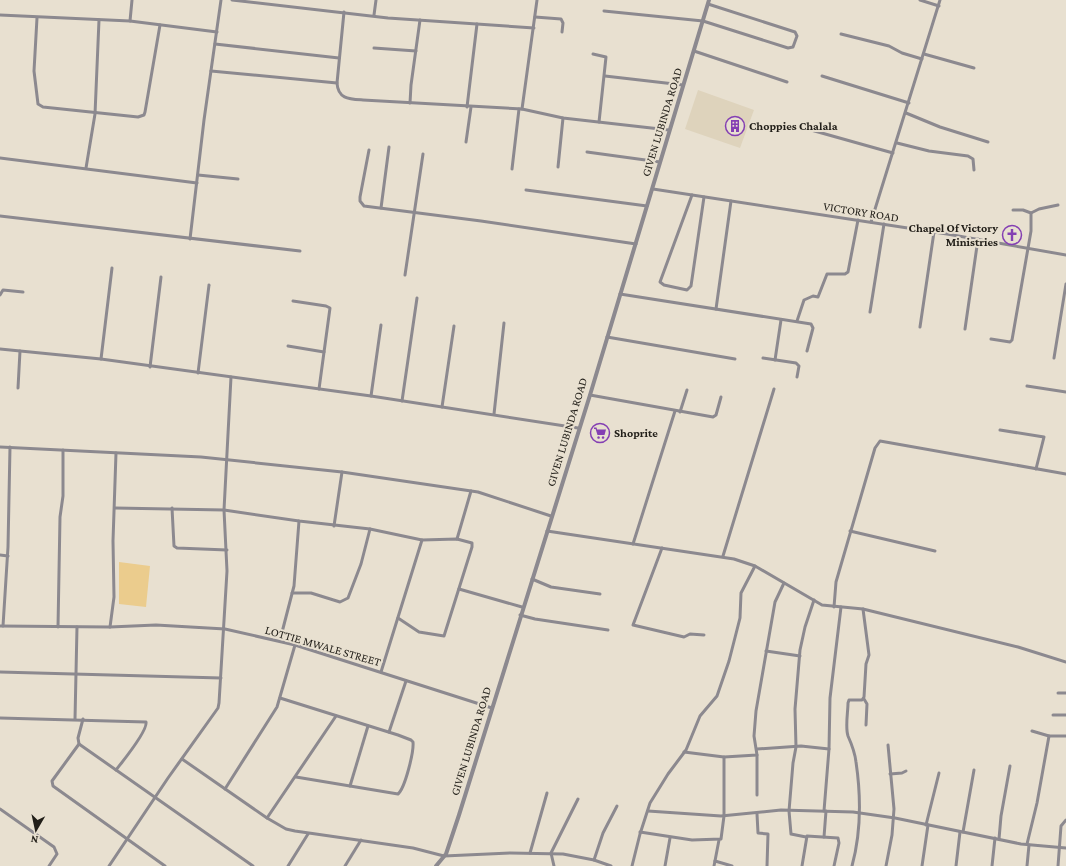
<svg xmlns="http://www.w3.org/2000/svg" width="1066" height="866" viewBox="0 0 1066 866" font-family="'Crimson Pro',serif">
<style>
.built{fill:#ded3bc}
.green{fill:#ebcc8d}
.lines{fill:none;stroke-linecap:round;stroke-linejoin:round}
.minor{stroke:#8c898f;stroke-width:3}
.tertiary{stroke:#8c898f;stroke-width:4}
.labels{text-anchor:middle;stroke-width:4;stroke-linejoin:round;paint-order:stroke}
.street-label{font-size:12px;fill:#211e18;stroke:#e8e0d0}
.poi-label{font-size:12px;font-weight:bold;fill:#211e18;stroke:#e8e0d0;text-anchor:start}
</style>
<rect width="100%" height="100%" fill="#e8e0d0"/>
<path class="built" d="M698,90l56,20 -14,38 -55,-19z"/>
<path class="green" d="M119,562l31,4 -4,41 -27,-3z"/>
<g class="lines">
<g class="minor">
<path d="M232,0l156,18 146,10"/>
<path d="M920,0l19,6"/>
<path d="M604,11l99,10 85,27 5,-1 4,-11 -2,-4 -87,-28"/>
<path d="M344,12l-7,71c1,16 12,16 26,17l159,9 41,9 106,12"/>
<path d="M0,15l130,6 87,11"/>
<path d="M374,15l2,-15"/>
<path d="M535,17l26,2 2,4 -1,9"/>
<path d="M37,18l-3,53 4,33 5,3 95,10 6,-2 1,-3 15,-87"/>
<path d="M130,21l2,-21"/>
<path d="M841,34l48,12 13,7 20,6"/>
<path d="M215,44l124,14"/>
<path d="M374,48l42,3"/>
<path d="M694,51l93,31"/>
<path d="M593,54l13,3 -7,65"/>
<path d="M924,54l50,14"/>
<path d="M211,71l126,12"/>
<path d="M605,76l78,9"/>
<path d="M822,76l87,27"/>
<path d="M410,103l1,-18 9,-65"/>
<path d="M467,107l10,-83"/>
<path d="M522,109l15,-109"/>
<path d="M906,113l34,14 48,15"/>
<path d="M811,130l82,23"/>
<path d="M466,142l5,-35"/>
<path d="M897,143l32,8 39,5 5,3 1,11"/>
<path d="M369,150l-9,47v4l4,5 117,15 155,23"/>
<path d="M587,152l73,10"/>
<path d="M0,158l197,25"/>
<path d="M558,167l5,-49"/>
<path d="M86,168l9,-54 4,-94"/>
<path d="M512,169l7,-60"/>
<path d="M198,175l40,4"/>
<path d="M653,189l294,45 119,21"/>
<path d="M526,190l121,16"/>
<path d="M692,195l-32,87 4,3 23,5 4,-4 13,-89"/>
<path d="M381,208l8,-61"/>
<path d="M1031,213l8,-4 19,-4"/>
<path d="M0,216l300,35"/>
<path d="M871,222l69,-222"/>
<path d="M190,239l14,-119 17,-120"/>
<path d="M405,275l18,-121"/>
<path d="M620,294l191,30 2,4 -6,23"/>
<path d="M0,295l3,-5 20,2"/>
<path d="M293,301l33,5 4,2 -11,81"/>
<path d="M716,309l15,-108"/>
<path d="M870,312l14,-88"/>
<path d="M797,321l7,-21 9,-4 5,1 9,-23h18l3,-2 10,-52"/>
<path d="M920,327l14,-95"/>
<path d="M965,329l13,-90"/>
<path d="M607,337l128,22"/>
<path d="M991,339l19,3 2,-2 19,-109v-18l-8,-3h-10"/>
<path d="M288,346l36,6"/>
<path d="M0,349l101,10 270,37 207,32"/>
<path d="M763,358l33,5 3,3 -2,11"/>
<path d="M1054,358l12,-74"/>
<path d="M101,359l11,-91"/>
<path d="M775,360l6,-40"/>
<path d="M150,367l11,-90"/>
<path d="M198,373l11,-88"/>
<path d="M1027,386l39,6"/>
<path d="M18,388l2,-37"/>
<path d="M590,395l123,22 3,-2 5,-18"/>
<path d="M371,396l10,-71"/>
<path d="M402,401l15,-103"/>
<path d="M442,407l12,-81"/>
<path d="M680,412l7,-22"/>
<path d="M494,414l10,-91"/>
<path d="M1000,430l44,7 -8,32"/>
<path d="M0,447l201,10 141,15 136,20 73,24"/>
<path d="M115,508l109,2 75,11 71,8 52,11 35,-1 15,4v4l-28,89 -25,-4 -21,-14"/>
<path d="M172,508l2,38 3,2 50,2"/>
<path d="M334,526l8,-54"/>
<path d="M547,531l187,28 21,7 67,39 41,4 155,38 48,15"/>
<path d="M850,531l85,20"/>
<path d="M457,539l14,-48"/>
<path d="M633,544l42,-133"/>
<path d="M662,548l-29,77 51,12 6,-3 14,1"/>
<path d="M0,555l8,1"/>
<path d="M723,556l51,-167"/>
<path d="M532,579l19,8 49,7"/>
<path d="M459,589l63,18"/>
<path d="M292,593h19l29,9 8,-4 13,-34 9,-35"/>
<path d="M834,607l2,-25 39,-134 5,-7 186,33"/>
<path d="M520,615l15,4 73,11"/>
<path d="M0,626l110,1 46,-2 69,4 70,16 197,63"/>
<path d="M3,626l5,-79 2,-100"/>
<path d="M58,627l2,-110 3,-21v-46"/>
<path d="M110,627l4,-30 -1,-56 3,-88"/>
<path d="M280,640l14,-54 5,-65"/>
<path d="M766,651l34,5"/>
<path d="M0,672l221,6"/>
<path d="M381,672l41,-132"/>
<path d="M1058,693h8"/>
<path d="M280,698l118,37 13,5 2,2c1,10 -8,46 -15,52l-102,-17"/>
<path d="M864,699l3,5 -1,21"/>
<path d="M1053,715h13"/>
<path d="M0,718l146,4c2,9 -24,40 -30,48"/>
<path d="M75,719l2,-92"/>
<path d="M83,719l-5,19 1,6 -27,37 1,5 112,80"/>
<path d="M1032,731l17,5h17"/>
<path d="M389,732l17,-51"/>
<path d="M79,744l174,122"/>
<path d="M757,749l44,-3 28,3"/>
<path d="M684,752l40,5 33,-2 -3,-19 2,-25 19,-109 9,-19"/>
<path d="M182,759l85,59 19,11 9,2 118,17 31,8 66,-3 53,1 31,6 17,6"/>
<path d="M890,774l12,-1 4,-2"/>
<path d="M350,786l18,-60"/>
<path d="M225,789l52,-82 18,-62"/>
<path d="M757,795v-40"/>
<path d="M0,809l54,38 3,7 -8,12"/>
<path d="M648,811l73,5 60,-6 72,2 42,6 126,26 45,4"/>
<path d="M824,811l5,-62 1,-51 11,-91"/>
<path d="M757,814l1,19 10,1 -1,32"/>
<path d="M267,818l69,-102"/>
<path d="M926,825l13,-52"/>
<path d="M640,832l52,8 29,-1 3,-23v-59"/>
<path d="M963,832l11,-62"/>
<path d="M806,837l-15,-3 -2,-23 4,-48 3,-16 -1,-38 5,-59 5,-23 9,-27"/>
<path d="M824,837l2,-26"/>
<path d="M999,839l2,-23 9,-50"/>
<path d="M1027,844l10,-41 12,-67"/>
<path d="M530,853l17,-60"/>
<path d="M594,860l9,-27 14,-27"/>
<path d="M715,861l17,5"/>
<path d="M109,866l59,-88 50,-70 1,-5 8,-132 -3,-61 7,-133"/>
<path d="M288,866l20,-32"/>
<path d="M345,866l16,-26"/>
<path d="M554,866l-3,-13 27,-54"/>
<path d="M632,866l8,-32 10,-31 18,-29 18,-24 14,-34 17,-20 12,-35 11,-43 1,-25 14,-27"/>
<path d="M665,866l5,-28"/>
<path d="M714,866l5,-26"/>
<path d="M802,866l5,-30 31,2 1,5 -5,23"/>
<path d="M852,866c9,-33 9,-70 4,-104 -1,-9 -4,-17 -8,-26 -3,-9 0,-24 0,-33l1,-3h13l2,-3 2,-33 3,-9 -6,-46"/>
<path d="M886,866l6,-31 2,-26 -6,-64"/>
<path d="M922,866l6,-41"/>
<path d="M956,866l4,-34"/>
<path d="M992,866l3,-28"/>
<path d="M1027,866l2,-21"/>
<path d="M1058,866l3,-40 5,-6"/>
</g>
<path class="tertiary" d="M436,866l10,-12 13,-39 131,-420 119,-395"/>
</g>
<defs>
<g id="building-ring" transform="scale(1)"><circle r="9.5" fill="#e8e0d0" stroke="#843fb3" stroke-width="1.5"/><path d="M-4-6H4V6H1V3H-1V6H-4ZM-2.5-4.3h1.7v1.8h-1.7ZM.8-4.3h1.7v1.8H.8ZM-2.5-1h1.7V.8h-1.7ZM.8-1h1.7V.8H.8Z" fill="#843fb3"/></g>
<g id="church-ring" transform="scale(1)"><circle r="9.5" fill="#e8e0d0" stroke="#843fb3" stroke-width="1.5"/><path d="M-1.2-6h2.4v3.5h3.3v2.4h-3.3V6h-2.4V-.1h-3.3v-2.4h3.3Z" fill="#843fb3"/></g>
<g id="supermarket-ring" transform="scale(1)"><circle r="9.5" fill="#e8e0d0" stroke="#843fb3" stroke-width="1.5"/><path d="M-6-5.5h2.5l.6 2H6L4.5 2H-2.5L-4.4-4H-6ZM-1.5 3.2a1.3 1.3 0 1 0 .1 0ZM3 3.2a1.3 1.3 0 1 0 .1 0Z" fill="#843fb3"/></g>
</defs>
<g fill-rule="evenodd">
<use href="#building-ring" x="735" y="126"/>
<use href="#church-ring" x="1012" y="235"/>
<use href="#supermarket-ring" x="600" y="433"/>
</g>
<g class="labels">
<g class="street-label">
<text transform="translate(662 122) rotate(-73)" y="4">GIVEN LUBINDA ROAD</text>
<text transform="translate(861 212) rotate(9)" y="4">VICTORY ROAD</text>
<text transform="translate(567 432) rotate(-73)" y="4">GIVEN LUBINDA ROAD</text>
<text transform="translate(323 646) rotate(16)" y="4">LOTTIE MWALE STREET</text>
<text transform="translate(471 741) rotate(-73)" y="4">GIVEN LUBINDA ROAD</text>
</g>
<g class="poi-label">
<text x="749" y="130">Choppies Chalala</text>
<text x="998" y="232" text-anchor="end">Chapel Of Victory<tspan x="998" dy="14">Ministries</tspan></text>
<text x="614" y="437">Shoprite</text>
</g>
</g>
<g transform="translate(36 830) rotate(189)" stroke="#e8e0d0" stroke-width="3" paint-order="stroke">
<path d="M0-3L7 15L0 10L-7 15Z" fill="#211e18"/>
<text y="-6" font-size="11" font-weight="bold" text-anchor="middle" fill="#211e18">N</text>
</g>
</svg>
